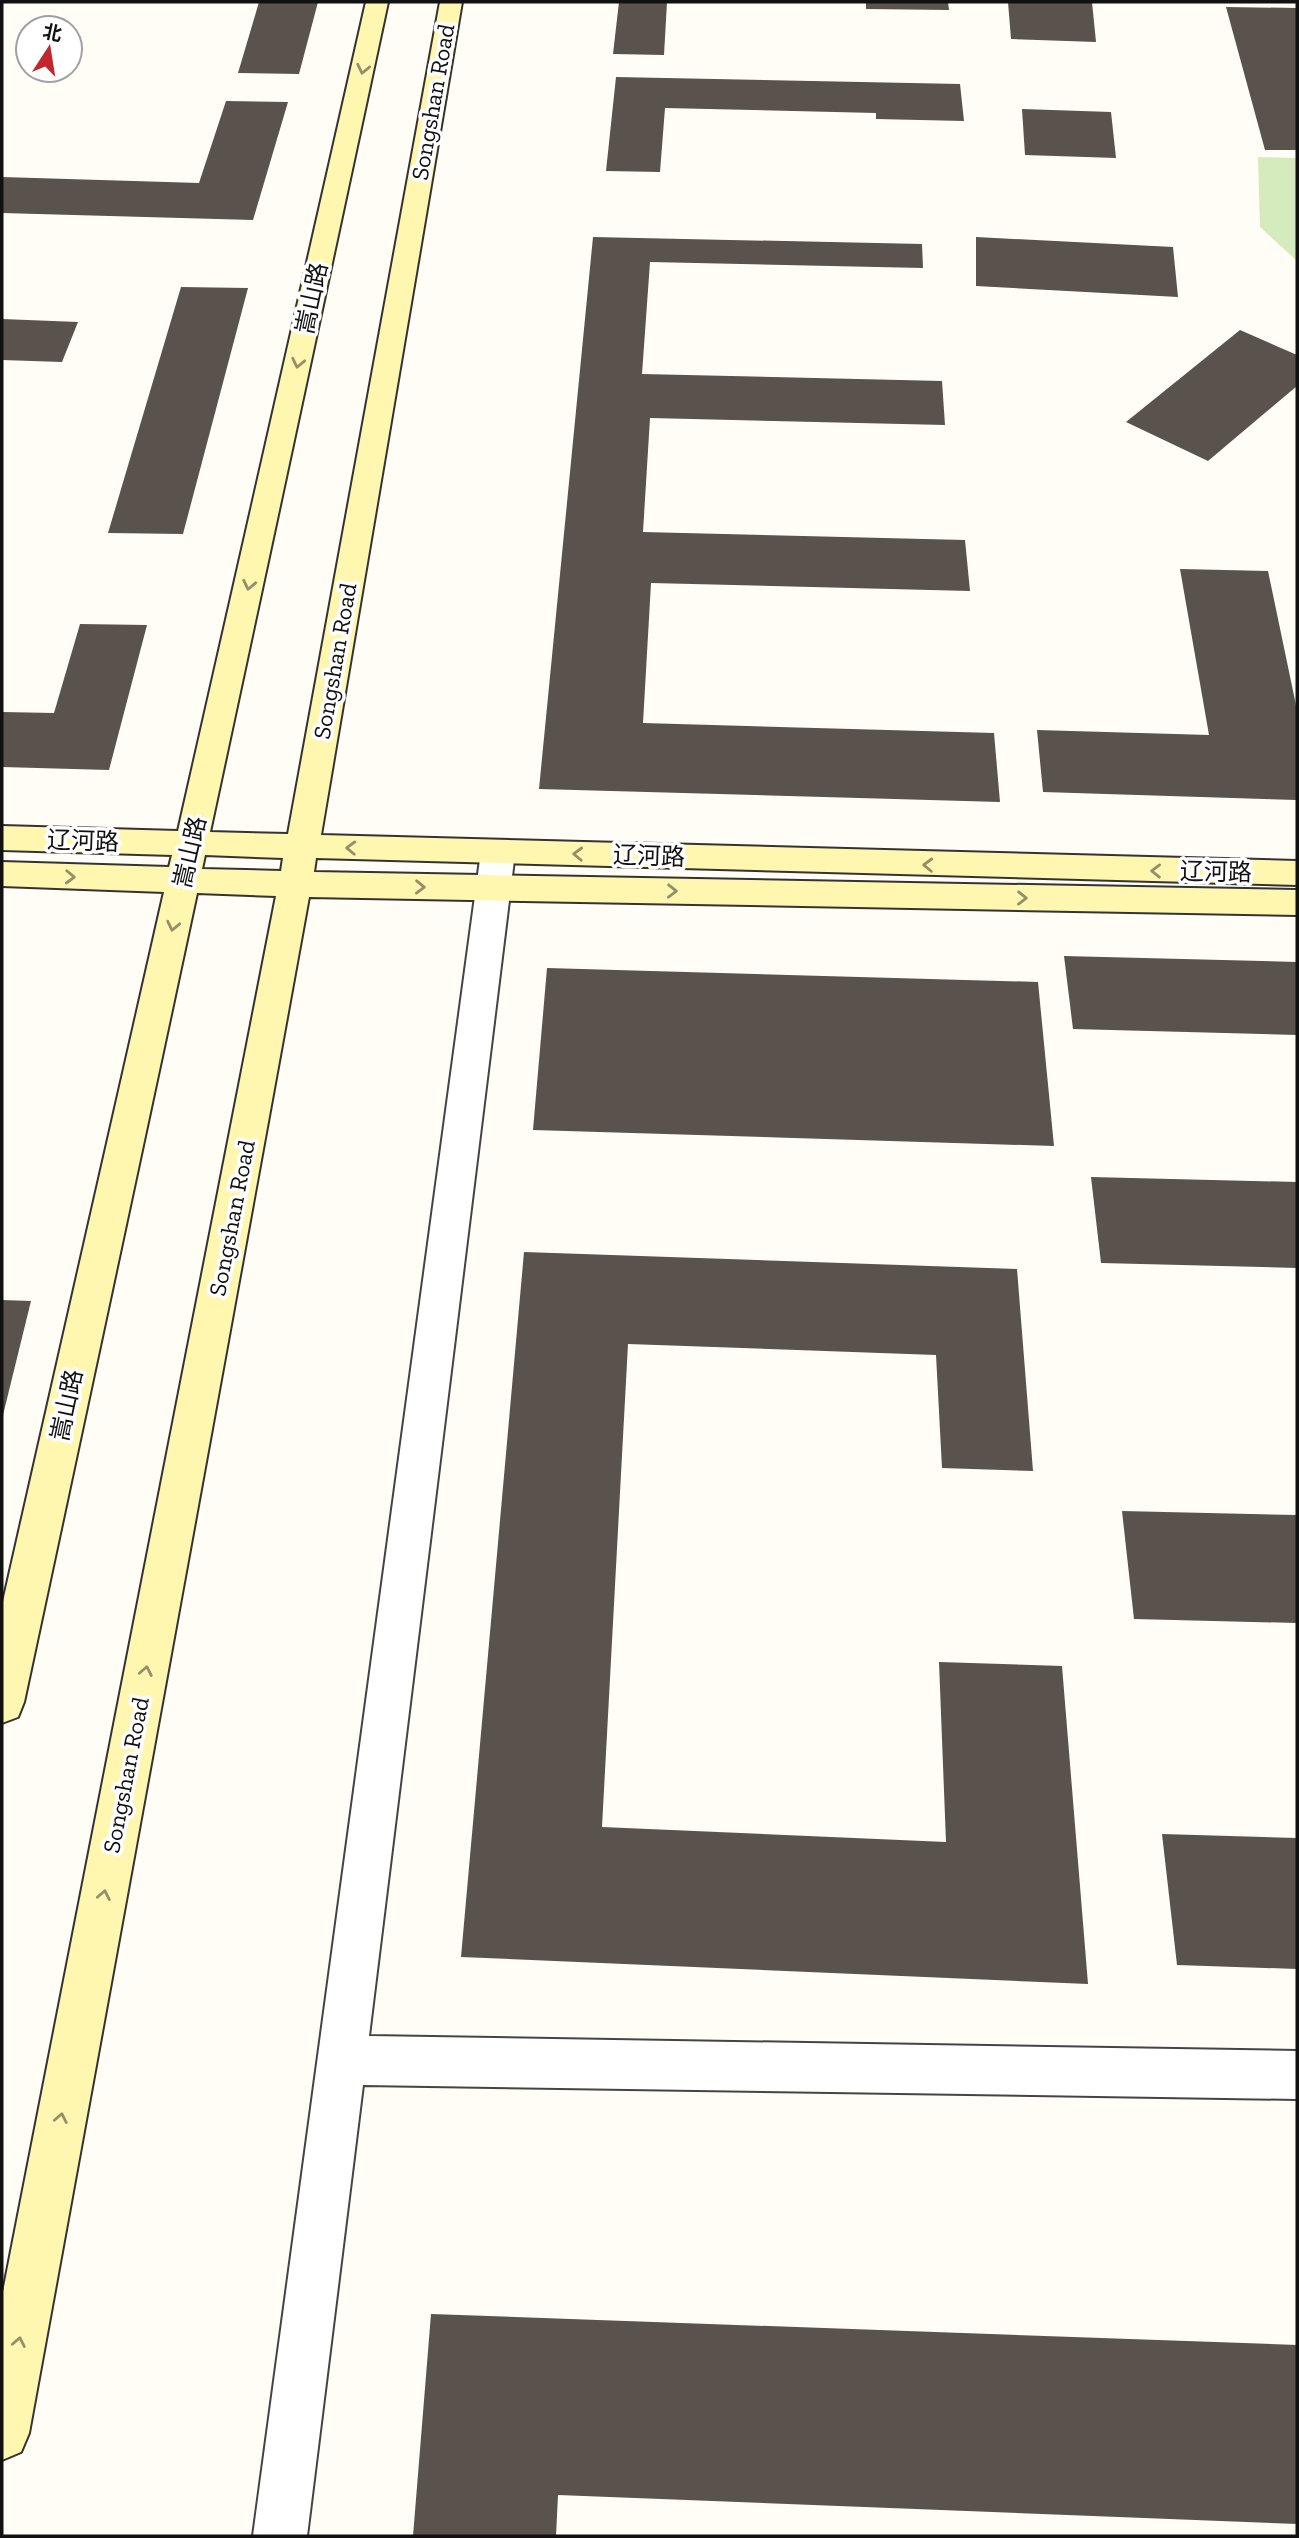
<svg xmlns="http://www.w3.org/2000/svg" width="1299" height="2538" viewBox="0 0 1299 2538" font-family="'Zilla Slab','Noto Sans SC',serif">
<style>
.green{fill:#d5ebbd}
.building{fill:#5a524d}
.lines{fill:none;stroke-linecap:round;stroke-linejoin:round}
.street-casing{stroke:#444;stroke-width:4}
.secondary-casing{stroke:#333;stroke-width:4}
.street{fill:#fff;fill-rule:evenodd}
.secondary{fill:#fff6b0;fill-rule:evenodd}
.oneway{stroke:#948f68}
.labels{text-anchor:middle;stroke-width:7;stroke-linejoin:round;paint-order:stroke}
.street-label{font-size:24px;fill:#111;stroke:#fff}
</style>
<rect width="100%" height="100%" fill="#fffdf5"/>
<path class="green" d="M1258,157l39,1v103l-37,-34z"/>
<g class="building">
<path d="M259,2h59l-19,72 -61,-1z"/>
<path d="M619,2h48l-3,53 -51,-1z"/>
<path d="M866,2h82l1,8 -83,-1z"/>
<path d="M1008,2h84l4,40 -85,-3z"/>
<path d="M1226,7l71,1v142h-32z"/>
<path d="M616,77l344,7 4,37 -88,-2v-6l-211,-5 -5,64 -54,-1z"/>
<path d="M226,101l62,1 -35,118 -251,-7v-36l197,6z"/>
<path d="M1022,109l89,3 5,46 -91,-3z"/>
<path d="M593,237l329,7 1,24 -273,-6 -8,112 300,7 3,44 -295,-7 -7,114 322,8 5,51 -319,-8 -8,140 351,10 6,69 -461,-13z"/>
<path d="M976,237l197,10 5,50 -202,-11z"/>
<path d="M181,287l67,1 -65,246 -75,-1z"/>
<path d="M2,319l76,3 -16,40 -60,-2z"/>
<path d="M1240,330l57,25v31l-89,75 -82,-39z"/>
<path d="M1180,569l88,2 29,139v90l-254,-8 -6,-62 172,5z"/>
<path d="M80,624l67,1 -38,145 -107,-3v-55l52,1z"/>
<path d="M1064,956l233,6v73l-224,-6z"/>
<path d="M547,968l491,14 16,164 -521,-16z"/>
<path d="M1091,1177l206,5v86l-196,-5z"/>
<path d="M524,1252l493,17 16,202 -91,-3 -6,-113 -308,-11 -26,483 344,15 -7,-180 123,4 26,318 -627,-27z"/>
<path d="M2,1300l29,1 -28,114h-1z"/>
<path d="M1122,1511l175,4v108l-163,-4z"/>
<path d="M1162,1834l135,4v131l-120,-4z"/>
<path d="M431,2314l866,31v179l-739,-29 -2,41h-143z"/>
</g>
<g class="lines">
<g class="street-casing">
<path id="street" d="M498,840l12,3 5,9 -146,1184 928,15v48l-934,-14 -56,451h-54l228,-1684 5,-9z"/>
</g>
<g class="secondary-casing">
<path id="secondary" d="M366,2h22l-178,830 78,2 152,-832h22l-141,833 976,26v24l-981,-27 -2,14 983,18v25l-988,-18 -280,1536 -8,19 -19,8v-163l274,-1401 -79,-3 -173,809 -6,15 -16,6v-117l162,-714 -162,-6v-24l167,5 3,-12 -170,-5v-24l176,5zM205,855l78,3 -2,13 -79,-2z"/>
</g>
<use href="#street" class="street"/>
<use href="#secondary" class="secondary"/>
</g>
<defs><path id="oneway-chevron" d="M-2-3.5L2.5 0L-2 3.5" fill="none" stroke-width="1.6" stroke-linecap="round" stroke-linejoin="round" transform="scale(1.75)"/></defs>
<g class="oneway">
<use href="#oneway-chevron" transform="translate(363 69) rotate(102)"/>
<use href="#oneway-chevron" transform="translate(298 363) rotate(102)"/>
<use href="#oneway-chevron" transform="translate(249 585) rotate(102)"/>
<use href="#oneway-chevron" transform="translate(351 848) rotate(-178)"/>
<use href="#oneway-chevron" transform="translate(578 854) rotate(-178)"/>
<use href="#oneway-chevron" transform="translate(928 865) rotate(-178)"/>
<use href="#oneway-chevron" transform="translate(1156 871) rotate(-179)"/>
<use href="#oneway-chevron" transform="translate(70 877) rotate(2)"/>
<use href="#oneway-chevron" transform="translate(420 887) rotate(1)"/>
<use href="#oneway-chevron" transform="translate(672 891) rotate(1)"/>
<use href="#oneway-chevron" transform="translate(1022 898) rotate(1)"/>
<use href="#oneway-chevron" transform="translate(173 926) rotate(102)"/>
<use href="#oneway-chevron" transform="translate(146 1671) rotate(-79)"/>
<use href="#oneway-chevron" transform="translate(104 1895) rotate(-79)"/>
<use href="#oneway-chevron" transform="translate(61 2118) rotate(-79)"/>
<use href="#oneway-chevron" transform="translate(19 2342) rotate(-79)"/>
</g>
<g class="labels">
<g class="street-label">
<text transform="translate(433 102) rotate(-80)" y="8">Songshan Road</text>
<text transform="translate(312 298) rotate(-78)" y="8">嵩山路</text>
<text transform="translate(335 661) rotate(-80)" y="8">Songshan Road</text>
<text transform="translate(83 841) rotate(2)" y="8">辽河路</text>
<text transform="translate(190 852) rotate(-77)" y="8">嵩山路</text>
<text transform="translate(649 856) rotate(2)" y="8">辽河路</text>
<text transform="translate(1216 872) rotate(1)" y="8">辽河路</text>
<text transform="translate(232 1218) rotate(-79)" y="8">Songshan Road</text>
<text transform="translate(67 1405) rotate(-78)" y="8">嵩山路</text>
<text transform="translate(126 1775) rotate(-79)" y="8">Songshan Road</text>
</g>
</g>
<rect width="1299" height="2538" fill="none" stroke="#111111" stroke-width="7"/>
<g transform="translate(49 49) rotate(12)"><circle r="33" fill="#ffffff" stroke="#a0a0a0" stroke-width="2"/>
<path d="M0-5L12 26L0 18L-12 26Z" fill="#c4262e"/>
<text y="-10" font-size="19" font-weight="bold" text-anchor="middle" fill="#111111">北</text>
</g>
</svg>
